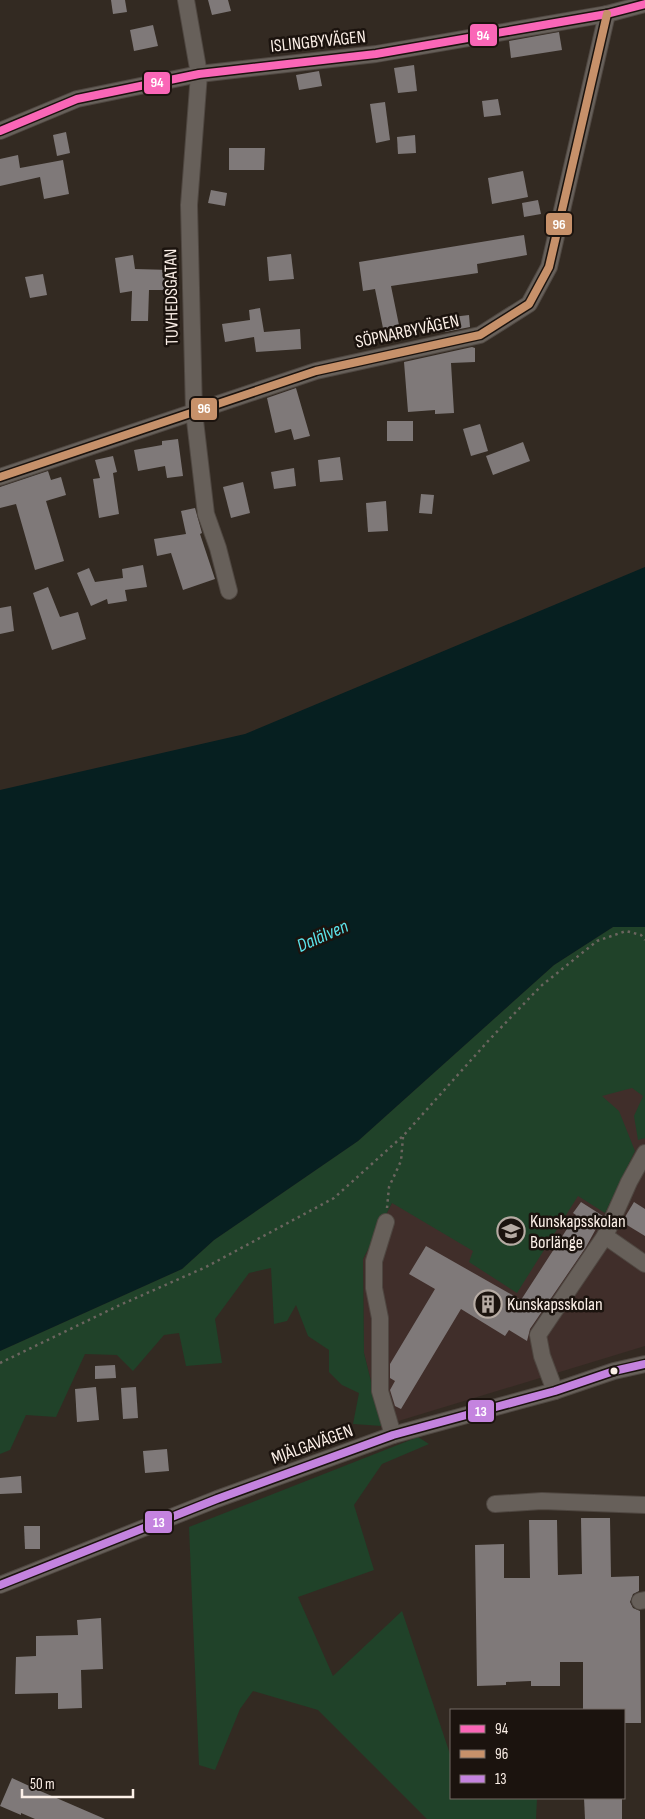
<svg xmlns="http://www.w3.org/2000/svg" width="645" height="1819" viewBox="0 0 645 1819" font-family="'Sofia Sans Condensed',sans-serif">
<style>
.education{fill:#402e2a}
.green{fill:#204229}
.water{fill:#061f20}
.building{fill:#7f7979}
.lines{fill:none;stroke-linecap:round;stroke-linejoin:round}
.minor-casing{stroke:#4f4741;stroke-width:18}
.path{stroke:#6b655f;stroke-width:2.5;stroke-dasharray:2.5 4;stroke-linecap:butt}
.minor{stroke:#67605a;stroke-width:16}
.bus-1-casing{stroke:#1b130e;stroke-width:11}
.bus-2-casing{stroke:#1b130e;stroke-width:11}
.bus-3-casing{stroke:#1b130e;stroke-width:11}
.bus-1{stroke:#fa66b7;stroke-width:8}
.bus-2{stroke:#c7916a;stroke-width:8}
.bus-3{stroke:#c483df;stroke-width:8}
.bus-dot{fill:#fcf0e8;stroke:#1b130e;stroke-width:2}
.labels{text-anchor:middle;stroke-width:5;stroke-linejoin:round;paint-order:stroke}
.street-label{font-size:18px;fill:#fcf0e8;stroke:#1b130e}
.poi-label{font-size:18px;fill:#fcf0e8;stroke:#1b130e;text-anchor:start}
.water-label{font-size:19px;font-style:italic;fill:#5ce5ec;stroke:#1b130e}
.line-badge{stroke:#1b130e;stroke-width:2}
.badge-label{font-size:14px;text-anchor:middle;font-weight:bold;fill:#fff}
</style>
<rect width="100%" height="100%" fill="#332a22"/>
<path class="education" d="M645,999v347l-263,80 -18,-73 -1,-94 29,-56z"/>
<g class="green">
<path d="M613,927h32v211l-7,2 -4,-24 9,-20 -11,-8 -30,8 17,15 16,40 -30,62 -27,-17 -61,97 -48,-31 4,-11 -81,-48 -29,56 1,94 18,73 -29,-2 6,-31 -17,-8 -13,-13v-22l-21,-14 -12,-31 -9,16 -13,3 -3,-56 -22,5 -34,46 7,44 -36,3 -7,-33 -15,2 -31,36 -16,-16 -32,-1 -29,63 -30,-2 -16,35 -10,4v-103l182,-82 32,-29 144,-99 196,-176z"/>
<path d="M418,1437l11,7 -47,20 -28,41 20,65 -76,27 35,79 69,-65 49,146v41h86l-1,21h-109l-109,-109 -65,-19 -13,18 -25,61 -16,-5 -10,-238z"/>
</g>
<path class="water" d="M645,567v360h-32l-59,38 -196,176 -144,99 -32,29 -182,82v-561l245,-56z"/>
<g class="building">
<path d="M111,0h14l2,12 -14,2z"/>
<path d="M208,0h20l3,11 -19,4z"/>
<path d="M153,25l5,21 -24,5 -4,-21z"/>
<path d="M559,32l3,18 -51,8 -2,-17z"/>
<path d="M414,65l3,26 -19,2 -4,-25z"/>
<path d="M319,71l3,15 -23,4 -3,-15z"/>
<path d="M498,99l3,16 -17,2 -2,-16z"/>
<path d="M385,102l5,38 -14,3 -6,-39z"/>
<path d="M66,132l4,21 -13,3 -4,-21z"/>
<path d="M415,135l1,18 -18,1 -1,-17z"/>
<path d="M229,148h36l-1,22h-35z"/>
<path d="M18,155l2,13 43,-8 6,34 -25,5 -4,-22 -40,9v-27z"/>
<path d="M523,171l5,26 -36,7 -4,-26z"/>
<path d="M211,190l16,3 -2,13 -17,-3z"/>
<path d="M538,200l3,14 -17,3 -2,-14z"/>
<path d="M524,235l3,20 -50,9 1,9 -87,13 9,44 -16,3 -9,-44 -12,2 -4,-29z"/>
<path d="M291,254l3,25 -25,2 -2,-24z"/>
<path d="M133,255l2,14 36,1v20h-22l-1,31h-17l1,-30 -12,2 -5,-35z"/>
<path d="M43,274l4,21 -17,3 -5,-21z"/>
<path d="M260,308l4,24 36,-3 1,20 -45,3 -2,-15 -29,5 -3,-18 28,-4 -1,-10z"/>
<path d="M469,315l1,12 -25,5 -1,-14z"/>
<path d="M472,347l3,1v14l-24,1 3,50 -19,1v-4l-27,2 -4,-50z"/>
<path d="M296,388l14,48 -16,4 -3,-11 -16,4 -8,-35z"/>
<rect x="387" y="421" width="26" height="20"/>
<path d="M480,424l8,27 -17,5 -8,-27z"/>
<path d="M178,439l5,37 -16,2 -2,-12 -27,5 -4,-21 28,-5v-4z"/>
<path d="M523,442l7,19 -37,14 -7,-19z"/>
<path d="M113,456l4,16 -4,1 6,41 -20,4 -6,-39 7,-1 -5,-18z"/>
<path d="M340,457l3,23 -23,2 -2,-22z"/>
<path d="M294,468l2,18 -22,3 -3,-17z"/>
<path d="M48,471l3,9 10,-3 5,18 -20,6 18,60 -29,9 -19,-66 -16,4v-21z"/>
<path d="M243,482l7,31 -19,5 -8,-31z"/>
<path d="M421,494l13,1 -2,19 -13,-1z"/>
<path d="M386,501l2,30 -20,1 -2,-29z"/>
<path d="M195,508l7,25 -2,1 15,45 -32,11 -12,-37 -14,3 -3,-17 32,-5 -5,-23z"/>
<path d="M143,565l4,22 -22,3 2,11 -19,3 -1,-5 -16,7 -14,-33 12,-5 6,14 28,-4 -1,-9z"/>
<path d="M48,587l12,30 18,-5 8,27 -34,11 -19,-57z"/>
<path d="M11,606l3,25 -14,3v-26z"/>
<path d="M581,1202l22,14 -17,31 -56,82 -3,12 -18,-11 -4,6 -44,-27 -60,100 -6,-3 -5,-16 5,-9 -5,-3v-14l45,-75 -26,-15 17,-28 95,54 55,-85 -3,-2z"/>
<path d="M634,1202l11,7v27l-23,-14z"/>
<path d="M115,1365l1,13 -21,1v-13z"/>
<path d="M96,1387l3,33 -22,2 -2,-33z"/>
<path d="M136,1387l2,31 -15,1 -2,-31z"/>
<path d="M167,1449l2,22 -24,2 -2,-22z"/>
<path d="M21,1476l1,17 -22,1v-16z"/>
<path d="M581,1518h29l1,59 28,-1v15l-6,3 -3,8 3,6 7,3 1,112h-17v-13h-41v-48h-23v24h-29v-5l-25,1v3l-29,1 -2,-141 29,-1v34h26l-1,-58h28l1,55 24,-1z"/>
<path d="M24,1526h16v23h-15z"/>
<path d="M101,1618l2,51 -22,1 1,38 -24,1v-16l-43,1 1,-37 20,-1v-20l42,-1 -1,-15z"/>
<path d="M12,1778l26,12 67,29h-70l-14,-6v2l-21,-9z"/>
<path d="M584,1798h38v21h-37z"/>
</g>
<g class="lines">
<g class="minor-casing">
<g id="minor">
<path d="M186,0l13,74 -10,131 5,207 12,102 12,34 11,43"/>
<path d="M0,131l77,-32 122,-25 177,-20 231,-40 38,-10"/>
<path d="M0,477l316,-106 164,-36 49,-31 20,-37 58,-253"/>
<path d="M386,1222l-12,39v27l6,30v73l13,44"/>
<path d="M605,1236l24,-54 16,-29"/>
<path d="M555,1391l-13,-35 -4,-21 67,-99 40,28"/>
<path d="M495,1504l47,-3 103,4"/>
<path d="M0,1585l217,-86 176,-64 162,-44 59,-20 31,-7"/>
<path d="M640,1601l5,-1"/>
</g>
</g>
<g class="path">
<path d="M387,1208l2,-21 12,-26 2,-24"/>
<path d="M0,1363l120,-58 86,-38 128,-69 70,-63 85,-95 52,-54 56,-45 29,-10 15,4 4,5"/>
</g>
<use href="#minor" class="minor"/>
<g class="bus-1-casing">
<path id="bus-1" d="M0,131l77,-32 122,-25 177,-20 231,-40 38,-10"/>
</g>
<g class="bus-2-casing">
<path id="bus-2" d="M0,477l316,-106 164,-36 49,-31 20,-37 58,-253"/>
</g>
<g class="bus-3-casing">
<path id="bus-3" d="M0,1585l217,-86 176,-64 162,-44 59,-20 31,-7"/>
</g>
<use href="#bus-1" class="bus-1"/>
<use href="#bus-2" class="bus-2"/>
<use href="#bus-3" class="bus-3"/>
</g>
<defs>
<g id="school-ring" transform="scale(1.4375)"><circle r="9.5" fill="#1b130e" stroke="#b6aba3" stroke-width="1.5"/><path d="M0-5L7-2L0 1L-7-2ZM-4 1L0 2.5L4 1V4Q0 6-4 4Z" fill="#b6aba3"/></g>
<g id="building-ring" transform="scale(1.4375)"><circle r="9.5" fill="#1b130e" stroke="#b6aba3" stroke-width="1.5"/><path d="M-4-6H4V6H1V3H-1V6H-4ZM-2.5-4.3h1.7v1.8h-1.7ZM.8-4.3h1.7v1.8H.8ZM-2.5-1h1.7V.8h-1.7ZM.8-1h1.7V.8H.8Z" fill="#b6aba3"/></g>
</defs>
<g fill-rule="evenodd">
<use href="#school-ring" x="511" y="1231"/>
<use href="#building-ring" x="488" y="1304"/>
</g>
<circle class="bus-dot" cx="614" cy="1371" r="4.5"/>
<g class="labels">
<g class="street-label">
<text transform="translate(318 41) rotate(-6)" y="6">ISLINGBYVÄGEN</text>
<text transform="translate(171 297) rotate(-91)" y="6">TUVHEDSGATAN</text>
<text transform="translate(407 331) rotate(-12)" y="6">SÖPNARBYVÄGEN</text>
<text transform="translate(312 1444) rotate(-20)" y="6">MJÄLGAVÄGEN</text>
</g>
<g class="poi-label">
<text x="530" y="1227">Kunskapsskolan<tspan x="530" dy="21">Borlänge</tspan></text>
<text x="507" y="1310">Kunskapsskolan</text>
</g>
<g class="water-label">
<text transform="translate(322 935) rotate(-24)" y="7">Dalälven</text>
</g>
</g>
<g class="line-badge">
<rect x="469" y="23" width="29" height="24" rx="5" fill="#fa66b7"/>
<rect x="143" y="71" width="28" height="24" rx="5" fill="#fa66b7"/>
<rect x="545" y="212" width="28" height="24" rx="5" fill="#c7916a"/>
<rect x="190" y="397" width="28" height="24" rx="5" fill="#c7916a"/>
<rect x="467" y="1399" width="28" height="24" rx="5" fill="#c483df"/>
<rect x="144" y="1510" width="29" height="24" rx="5" fill="#c483df"/>
</g>
<g class="badge-label">
<text x="483" y="40">94</text>
<text x="157" y="87">94</text>
<text x="559" y="229">96</text>
<text x="204" y="413">96</text>
<text x="481" y="1416">13</text>
<text x="159" y="1527">13</text>
</g>
<rect x="450" y="1709" width="175" height="90" fill="#1b130e" stroke="#756b65"/>
<rect x="460" y="1725" width="25" height="8" fill="#fa66b7" stroke="#756b65"/>
<text x="495" y="1734" font-size="15" fill="#fcf0e8">94</text>
<rect x="460" y="1750" width="25" height="8" fill="#c7916a" stroke="#756b65"/>
<text x="495" y="1759" font-size="15" fill="#fcf0e8">96</text>
<rect x="460" y="1775" width="25" height="8" fill="#c483df" stroke="#756b65"/>
<text x="495" y="1784" font-size="15" fill="#fcf0e8">13</text>
<path d="M22 1789v8h111v-8" fill="none" stroke="#fcf0e8" stroke-width="2.5"/>
<text x="30" y="1789" font-size="15" fill="#fcf0e8" stroke="#1b130e" stroke-width="4" paint-order="stroke">50 m</text>
</svg>
